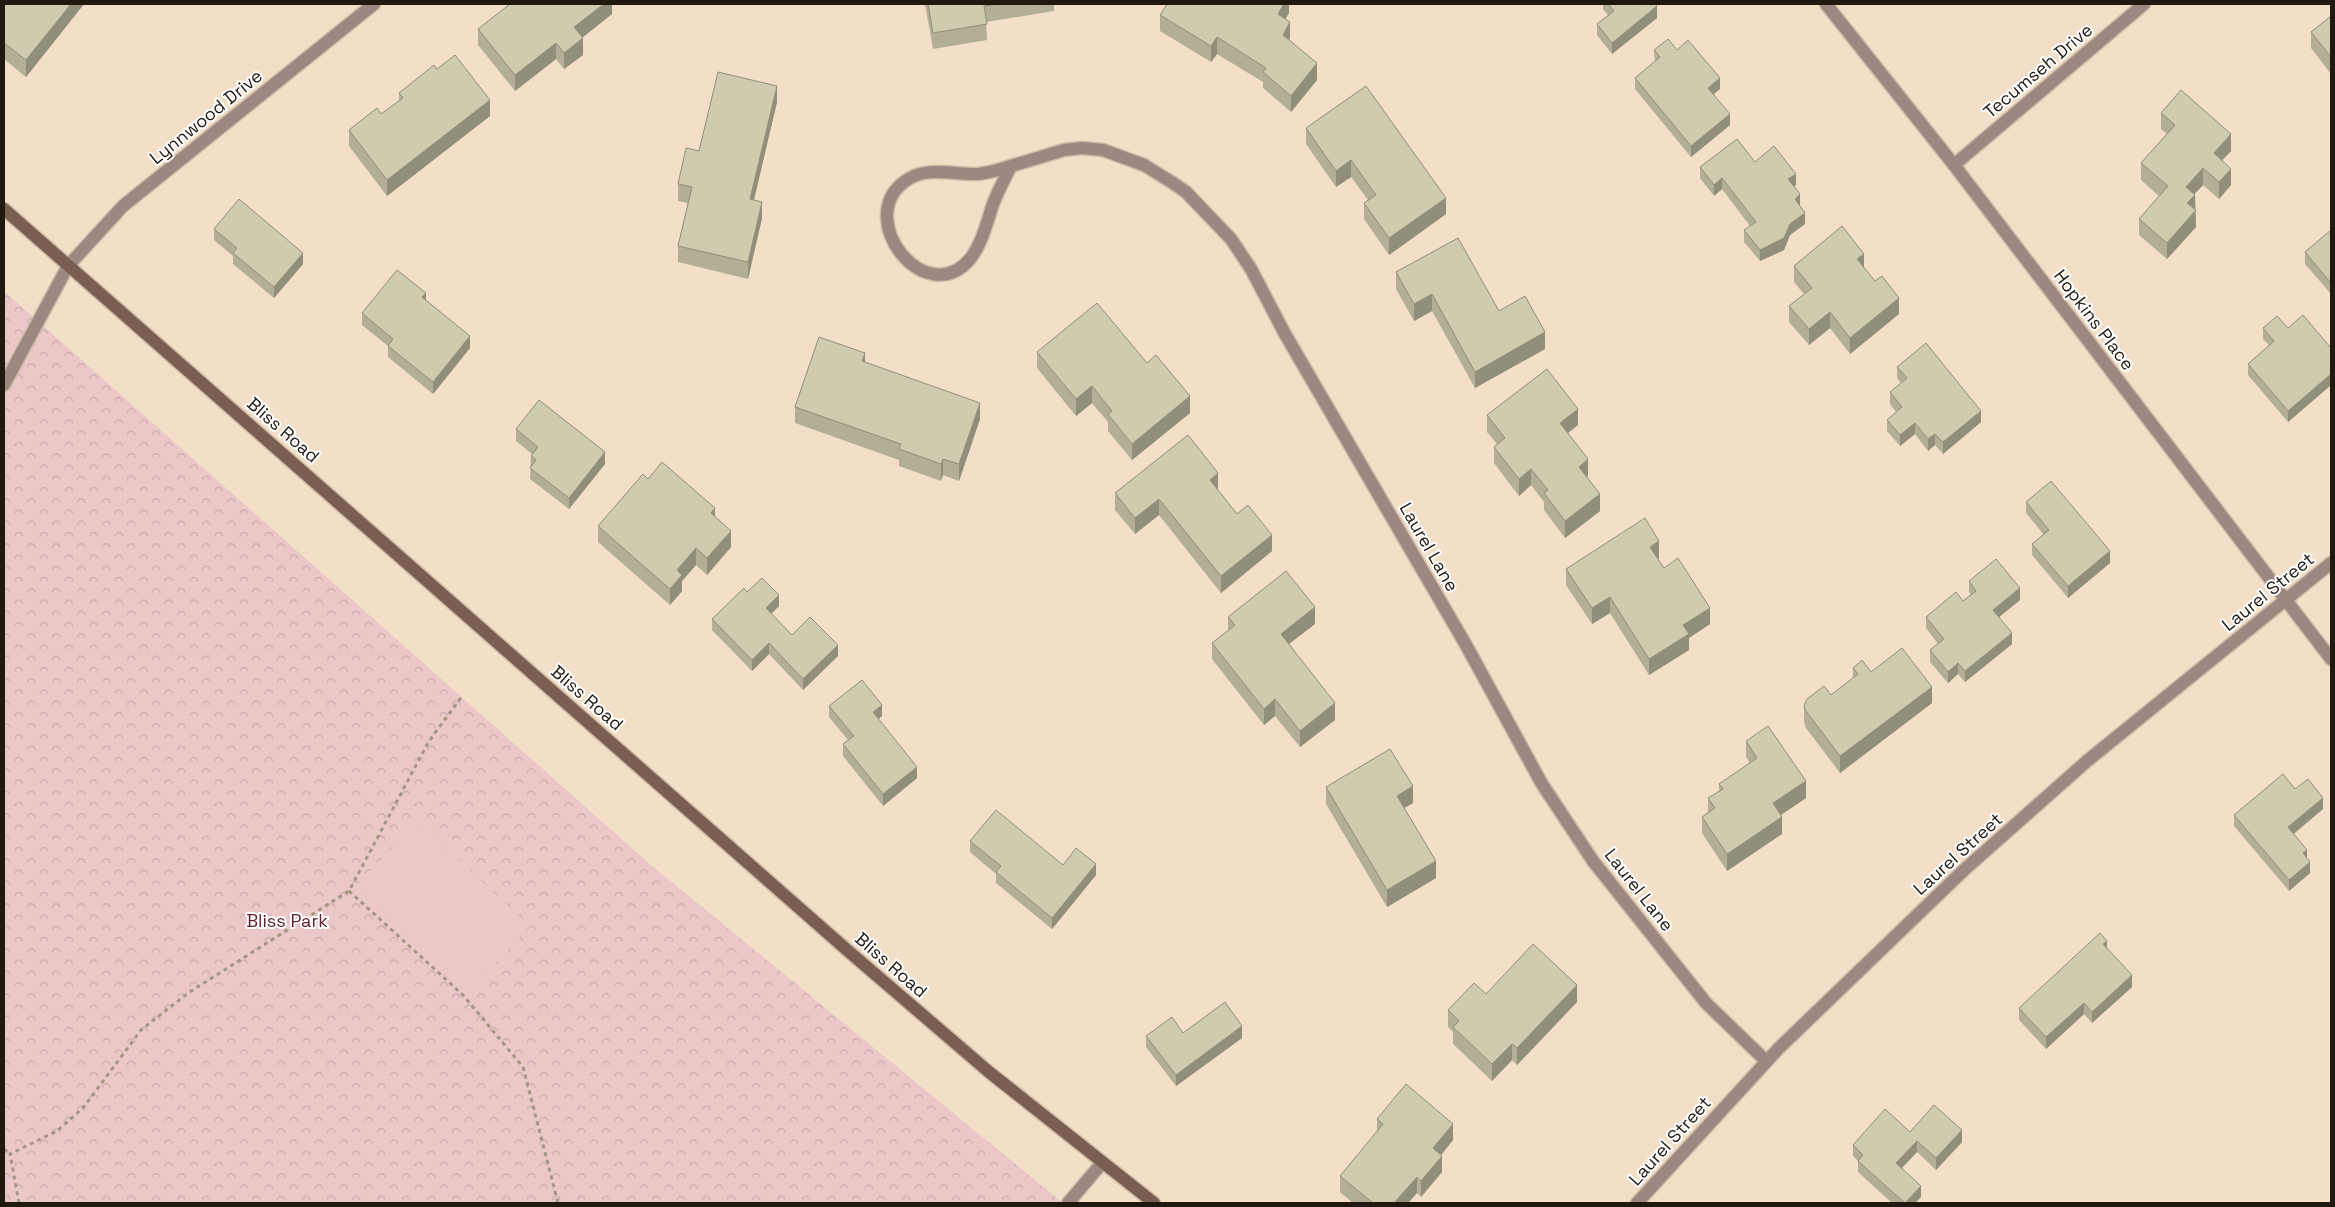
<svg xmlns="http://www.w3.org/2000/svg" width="2335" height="1207" viewBox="0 0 2335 1207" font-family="'Space Grotesk',sans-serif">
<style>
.park{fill:url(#park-crowns)}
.pitch{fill:#ebc7c8}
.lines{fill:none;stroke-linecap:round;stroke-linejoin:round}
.service-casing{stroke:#cdbba6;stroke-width:15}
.minor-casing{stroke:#cdbba6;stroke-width:15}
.tertiary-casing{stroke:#cdbba6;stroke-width:15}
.secondary-casing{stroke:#cdbba6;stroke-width:15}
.path{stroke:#a59683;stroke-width:3;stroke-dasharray:4 4;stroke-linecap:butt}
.service{stroke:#9c8880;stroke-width:12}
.minor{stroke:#9c8880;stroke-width:12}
.tertiary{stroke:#9c8880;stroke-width:12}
.secondary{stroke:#7a5e52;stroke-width:12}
.wall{fill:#b2af96}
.shaded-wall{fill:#918e7a}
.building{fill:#cfcbae;stroke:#918e7a}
.labels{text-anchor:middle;stroke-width:4;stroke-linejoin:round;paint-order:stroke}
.street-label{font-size:18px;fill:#201910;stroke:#fff}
.park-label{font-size:18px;fill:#5f2129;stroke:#fff}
</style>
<defs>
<pattern id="park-crowns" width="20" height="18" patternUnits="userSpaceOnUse" patternTransform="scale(1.25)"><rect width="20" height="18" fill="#ebc7c8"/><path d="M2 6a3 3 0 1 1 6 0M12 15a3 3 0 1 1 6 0" fill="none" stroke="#c9aaab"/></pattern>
</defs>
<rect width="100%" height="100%" fill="#f3dfc7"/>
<path class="park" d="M4,291l647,574 412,338h-1059z"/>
<path class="pitch" d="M417,821l113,105 -61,66 -113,-105z"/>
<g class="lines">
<g class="service-casing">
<path id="service" d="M4,385l64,-119"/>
</g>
<g class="minor-casing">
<g id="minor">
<path d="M1826,4l128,161 377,494"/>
<path d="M1954,165l190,-161"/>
<path d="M1011,166c-10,3 -22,7 -33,8 -24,1 -53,-9 -74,8 -50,38 22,129 66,77 12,-15 17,-37 23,-55 5,-13 12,-26 18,-38l53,-16 18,-2 21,2 41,15 29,18 13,9 45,47 20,30 34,65 181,311 76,139 51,77 113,142 60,58"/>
<path d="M68,266l55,-60 251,-202"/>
<path d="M1068,1203l34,-40"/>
</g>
</g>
<g class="tertiary-casing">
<path id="tertiary" d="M1637,1203l141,-154 186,-179 123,-109 244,-198"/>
</g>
<g class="secondary-casing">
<path id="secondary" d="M4,209l843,741 142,122 165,131"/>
</g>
<g class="path">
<path d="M349,891l114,104 60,72 35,136"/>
<path d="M4,1149l6,5"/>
<path d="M19,1203l-9,-49 47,-23 26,-23 58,-78 47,-37 161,-102 80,-150 34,-46"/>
</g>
<use href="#service" class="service"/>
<use href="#minor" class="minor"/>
<use href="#tertiary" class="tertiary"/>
<use href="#secondary" class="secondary"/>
</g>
<g class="wall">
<path d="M4,4h80l-58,73 -22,-18z"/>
<path d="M612,4v10l-30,24 1,17 -19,14 -8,-10 -41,32 -37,-46v-16z"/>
<path d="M925,4h129v7l-68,11 1,18 -54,9z"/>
<path d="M1289,4v9l-4,6 5,19 -1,2 28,40 -26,32 -28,-24v-6l-46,-28 -6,8 -51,-31v-16z"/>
<path d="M1603,4h52l2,14 -45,36 -15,-19v-11l11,-9 -5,-6z"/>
<path d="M2331,16v58l-20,-26v-16z"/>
<path d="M1654,50h23l43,39 -7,5 17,31 -39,32 -56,-68v-11l20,-16z"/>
<path d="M437,69l53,47 -103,80 -38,-50v-16l32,-16 18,-13v-8z"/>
<path d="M777,102l-23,98 8,18 -14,61 -70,-17v-16l10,-43 -10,-2v-17l21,-33z"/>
<path d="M2161,113l70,38 -9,9 9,25 -12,14 -16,-14 -9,9 2,33 -29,32 -28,-24v-16l20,-23 -18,-16v-17l26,-29 -6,-5z"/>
<path d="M1306,128l140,86 -57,41 -25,-36v-16l4,-3 -17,-23 -15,10 -30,-43z"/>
<path d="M1755,162l41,23 -2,1 6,20 5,18 -15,11 -6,15 -24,11 -16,-19v-12l6,-4 -28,-37 -8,7 -14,-18v-11z"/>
<path d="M214,229l89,35 -29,34 -41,-34v-8l-19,-16z"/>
<path d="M2331,230v64l-26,-30v-12z"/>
<path d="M1794,266l105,48 -49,40 -20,-26 -21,17 -20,-23v-16l15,-12 -10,-12z"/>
<path d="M1396,272l103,39 46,38 -70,39 -43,-77 -18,10 -18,-32z"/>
<path d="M426,300l44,48 -37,46 -45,-37v-11l-26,-21v-12z"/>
<path d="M2263,328h25l43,20v37l-43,37 -40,-47v-11l21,-19 -6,-6z"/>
<path d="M1037,352l110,11 43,50 -58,47 -24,-29v-9l-16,-19 -16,13 -39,-48z"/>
<path d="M865,362l115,57 -21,62 -16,-6 -2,6 -42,-15v-6l-104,-37v-16z"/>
<path d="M1897,367l84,55 -38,32 -8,-9 -7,6 -13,-17 -15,12 -13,-15v-11l9,-8 -6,-8v-12l11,-9 -4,-5z"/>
<path d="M1487,415l91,10 -10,8 20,43 -1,1 13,34 -35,27 -21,-28v-8l-13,-17 -12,11 -25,-33v-16l3,-3 -10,-12z"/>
<path d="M516,429l89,35 -36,45 -39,-30 1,-23 1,-2 -16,-13z"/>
<path d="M648,479l67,37 16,31 -24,28 -11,-10 -14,16v10l-12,14 -72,-63v-16z"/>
<path d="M1218,489l-1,1 20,24 35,37 -51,42 -62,-78 -24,19 -20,-24v-17z"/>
<path d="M2026,502l84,61 -42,35 -36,-43v-11l12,-9 -18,-22z"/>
<path d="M1659,558l-1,1 6,9 46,56 -21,14v12l-40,25 -39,-62 -18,11 -26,-39v-16z"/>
<path d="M1969,581l51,19 -21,17 13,27 -47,38 -7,-8 -10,9 -18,-21v-12l8,-6 -12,-16v-11l37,-16 8,-6 -2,-3z"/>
<path d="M747,592l32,14 -8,8 21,21 46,21 -35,34 -34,-36 -17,17 -40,-41v-11z"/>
<path d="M1228,617l87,7 -26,20 46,76 -35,27 -25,-31 -11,9 -52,-66v-16l16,-12z"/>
<path d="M1853,668l18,4 61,31 -92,70 -34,-45 -2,-6v-16l27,-11 22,-17z"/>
<path d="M829,706l53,10 -4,3 39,59 -34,28 -40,-50v-12l5,-4 -19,-23z"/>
<path d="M1746,741l60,57 -25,17 1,19 -55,37 -25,-38v-16l6,-5v-14l11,-7v-7l31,-21 -4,-6z"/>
<path d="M1326,787l87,16 -9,5 32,70 -49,29 -61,-103z"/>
<path d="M2295,789l28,20 -29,25 13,24 3,15 -21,18 -55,-65v-11z"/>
<path d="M970,841l93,24 33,10 -44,54 -56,-46v-9l-26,-22z"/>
<path d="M2107,948l25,39 -40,36 -8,-9 -38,35 -27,-29v-12z"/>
<path d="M1486,994l91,8 -60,63 -5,-5 -20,21 -39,-37v-12l-5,-5v-17z"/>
<path d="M1183,1033l59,5 -66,48 -30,-39v-11z"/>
<path d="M1377,1119l76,21 -12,15 1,17 -21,25 -4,-4 -9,10h-55l-13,-11v-16l37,-44z"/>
<path d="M1910,1132l52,10 -26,28 -19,-18 -15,16 19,29 -6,6h-23l-34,-31v-11l-5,-5v-11z"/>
</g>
<g class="shaded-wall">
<path d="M71,4h13l-58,73v-17z"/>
<path d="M604,4h8v10l-38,30v-17z"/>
<path d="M1284,4h5v9l-11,18v-17z"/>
<path d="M1657,6v12l-45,36v-11z"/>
<path d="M1290,22v16l-7,13v-16z"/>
<path d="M1217,37v17l-6,8v-16z"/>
<path d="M583,38v17l-19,14v-16z"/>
<path d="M556,43v16l-41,32v-16z"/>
<path d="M1317,63v17l-26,32v-16z"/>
<path d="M1720,78v11l-12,10v-11z"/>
<path d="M777,86v16l-27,114v-17z"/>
<path d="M490,100v16l-103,80v-16z"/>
<path d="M1730,114v11l-39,32v-11z"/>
<path d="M2231,134v17l-17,18v-16z"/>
<path d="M1351,160v17l-15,10v-16z"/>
<path d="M2203,168v17l-17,18v-16z"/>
<path d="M2231,169v16l-12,14v-17z"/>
<path d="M1796,174v11l-8,6v-12z"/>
<path d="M1722,178v11l-8,7v-11z"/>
<path d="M1800,194v12l-5,4v-11z"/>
<path d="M2195,195l1,32 -29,32v-16l20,-40z"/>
<path d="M1446,198v16l-57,41v-17z"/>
<path d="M762,202v16l-14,61v-17z"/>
<path d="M1805,213v11l-15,11 -6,15 -24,11v-11l30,-26z"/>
<path d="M303,253v11l-29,34v-11z"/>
<path d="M1864,254v16l-7,-11z"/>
<path d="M426,293v11l-4,-7z"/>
<path d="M1432,294v17l-18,10v-17z"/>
<path d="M1899,298v16l-49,40v-16z"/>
<path d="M1830,312v16l-21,17v-16z"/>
<path d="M1545,332v17l-70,39v-16z"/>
<path d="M470,336v12l-37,46v-12z"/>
<path d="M865,353v17l-3,-9z"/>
<path d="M2331,374v11l-43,37v-11z"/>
<path d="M1092,386v17l-16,13v-17z"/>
<path d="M1190,396v17l-58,47v-16z"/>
<path d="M980,403v16l-21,62v-17z"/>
<path d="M1578,409v16l-18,14v-16z"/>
<path d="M1981,411v11l-38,32v-12z"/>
<path d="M1915,423v11l-15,12v-11z"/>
<path d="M1935,434v11l-7,6v-12z"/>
<path d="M605,452v12l-36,45v-11z"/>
<path d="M943,459v16l-2,6v-17z"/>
<path d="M1588,459v17l-9,8v-17z"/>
<path d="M1531,469v16l-12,11v-17z"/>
<path d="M1218,473v16l-8,7v-16z"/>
<path d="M1600,494v17l-35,27v-17z"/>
<path d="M1159,499v16l-24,19v-16z"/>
<path d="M715,508v17l-4,-12z"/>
<path d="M731,531v16l-24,28v-17z"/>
<path d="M1272,535v16l-51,42v-17z"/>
<path d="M1659,541v17l-9,6v-17z"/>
<path d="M696,548v17l-14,16v10l-12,14v-16l7,-19z"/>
<path d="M2110,551v12l-42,35v-12z"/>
<path d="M2020,588v12l-27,22v-12z"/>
<path d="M779,595v11l-13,13v-11z"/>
<path d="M1610,597v16l-18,11v-16z"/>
<path d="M1315,607v17l-34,26v-16z"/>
<path d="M1710,608v16l-21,14v12l-40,25v-16l34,-34z"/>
<path d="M2012,633v11l-47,38v-11z"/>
<path d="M769,643v11l-17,17v-11z"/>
<path d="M838,645v11l-35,34v-11z"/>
<path d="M1958,663v11l-10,9v-11z"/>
<path d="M1932,687v16l-92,70v-17z"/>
<path d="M1275,699v17l-11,9v-16z"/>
<path d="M1335,703v17l-35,27v-16z"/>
<path d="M882,705v11l-9,8v-12z"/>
<path d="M917,767v11l-34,28v-12z"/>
<path d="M1806,781v17l-33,22v-17z"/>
<path d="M1413,786v17l-16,9v-16z"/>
<path d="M2323,798v11l-35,29v-11z"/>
<path d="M1782,817v17l-55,37v-17z"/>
<path d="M2307,850v11l-4,-8z"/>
<path d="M1436,861v17l-49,29v-17z"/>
<path d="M2310,862v11l-21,18v-11z"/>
<path d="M1096,864v11l-44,54v-11z"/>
<path d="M2107,941v11l-4,-8z"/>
<path d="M2132,975v12l-40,36v-11z"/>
<path d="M1577,985v17l-60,63v-17z"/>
<path d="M2084,1003v11l-38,35v-12z"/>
<path d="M1242,1026v12l-66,48v-11z"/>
<path d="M1512,1044v16l-20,21v-17z"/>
<path d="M1453,1124v16l-20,25v-17z"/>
<path d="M1962,1130v12l-26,28v-12z"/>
<path d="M1917,1141v11l-21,22v-11z"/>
<path d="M1442,1156v16l-21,25v-16z"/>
<path d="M1417,1177v16l-9,10h-14z"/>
<path d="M1921,1186v11l-6,6h-10z"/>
</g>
<g class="building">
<path d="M4,4h67l-45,56 -22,-17z"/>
<path d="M510,4h94l-30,23 9,11 -19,15 -8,-10 -41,32 -37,-46z"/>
<path d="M928,4h72l-16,2 3,18 -54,9z"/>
<path d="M1167,4h117l-6,10 12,8 -7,13 34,28 -26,33 -28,-24 3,-4 -49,-31 -6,9 -51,-31z"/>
<path d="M1608,4h47l2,2 -45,37 -15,-19 17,-13z"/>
<path d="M2331,16v41l-20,-25z"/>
<path d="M1668,39l9,11 11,-10 32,38 -12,10 22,26 -39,32 -56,-68 25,-21 -6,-7z"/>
<path d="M455,55l35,45 -103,80 -38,-50 28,-22 4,6 22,-16 -4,-5 35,-28 3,4z"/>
<path d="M718,72l59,14 -27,113 12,3 -14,60 -70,-16 14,-59 -14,-3 8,-36 13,3z"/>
<path d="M1366,86l80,112 -57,40 -25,-35 12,-8 -25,-35 -15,11 -30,-43z"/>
<path d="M2181,90l50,44 -17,19 17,16 -12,13 -16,-14 -17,19 9,8 -8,8 9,7 -29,33 -28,-24 29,-33 -27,-23 34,-38 -14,-12z"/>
<path d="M1737,139l18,23 19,-16 22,28 -8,5 12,15 -5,5 10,14 -15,11 -6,14 -24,12 -16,-20 12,-8 -34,-44 -8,7 -14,-18z"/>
<path d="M239,199l64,54 -29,34 -41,-34 4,-5 -23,-19z"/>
<path d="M1842,226l22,28 -7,5 18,22 7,-5 17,22 -49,40 -20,-26 -21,17 -20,-23 23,-18 -18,-22z"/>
<path d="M2331,230v53l-26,-31z"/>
<path d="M1458,238l41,73 26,-15 20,36 -70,40 -43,-78 -18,10 -18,-32z"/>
<path d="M397,270l29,23 -4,4 48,39 -37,46 -45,-36 5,-7 -31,-26z"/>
<path d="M1097,303l50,60 9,-8 34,41 -58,48 -24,-30 4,-3 -20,-25 -16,13 -39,-47z"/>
<path d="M2303,315l28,33v26l-43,37 -40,-47 26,-23 -11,-13 14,-12 11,12z"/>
<path d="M819,337l46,16 -3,8 118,42 -21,61 -16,-5 -2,5 -42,-15 2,-5 -106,-37z"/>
<path d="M1926,343l55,68 -38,31 -8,-8 -7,5 -13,-16 -15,12 -13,-15 15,-13 -12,-15 17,-14 -10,-11z"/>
<path d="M1547,369l31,40 -18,14 28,36 -9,8 21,27 -35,27 -21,-28 4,-3 -17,-21 -12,10 -25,-32 11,-9 -18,-23z"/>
<path d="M539,400l66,52 -36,46 -39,-30 6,-8 -5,-4 7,-9 -22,-18z"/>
<path d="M1188,435l30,38 -8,7 27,34 11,-9 24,30 -51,41 -62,-77 -24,19 -20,-25z"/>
<path d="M662,462l53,46 -4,5 20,18 -24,27 -11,-10 -19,22 5,5 -12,14 -72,-63 45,-52 5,5z"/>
<path d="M2051,481l59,70 -42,35 -36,-42 17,-14 -23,-28z"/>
<path d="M1645,518l14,23 -9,6 14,21 14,-10 32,50 -27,17 6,9 -40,25 -39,-62 -18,11 -26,-39z"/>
<path d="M1996,559l24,29 -27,22 19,23 -47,38 -7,-8 -10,9 -18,-22 14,-11 -18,-22 30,-25 7,9 13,-10 -7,-10z"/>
<path d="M1286,571l29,36 -34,27 54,69 -35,28 -25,-32 -11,10 -52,-66 23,-18 -7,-8z"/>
<path d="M762,578l17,17 -13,13 26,27 18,-18 28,28 -35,34 -34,-36 -17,17 -40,-41 32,-31 3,4z"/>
<path d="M1902,648l30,39 -92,69 -34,-45 -2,-5 3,-7 17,-13 7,9 27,-21 -5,-6 9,-8 9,12z"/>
<path d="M862,680l20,25 -9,7 44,55 -34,27 -40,-50 11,-8 -25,-30z"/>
<path d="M1768,726l38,55 -33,22 9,14 -55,37 -25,-37 13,-9 -7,-10 15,-9 -4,-5 38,-26 -11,-17z"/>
<path d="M1390,749l23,37 -16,10 39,65 -49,29 -61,-103z"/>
<path d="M2283,774l12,15 13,-10 15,19 -35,29 19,23 -4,3 7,9 -21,18 -55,-65z"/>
<path d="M996,810l67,55 13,-17 20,16 -44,54 -56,-46 5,-6 -31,-25z"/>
<path d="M2100,933l7,8 -4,3 29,31 -40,37 -8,-9 -38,34 -27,-29z"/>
<path d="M1533,944l44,41 -60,63 -5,-4 -20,20 -39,-37 6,-6 -11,-11 26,-27 12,11z"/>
<path d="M1225,1002l17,24 -66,49 -30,-39 26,-19 11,16z"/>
<path d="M1406,1084l47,40 -20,24 9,8 -21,25 -4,-4 -23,26h-21l-33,-27 43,-52 -6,-5z"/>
<path d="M1934,1105l28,25 -26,28 -19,-17 -21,22 25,23 -16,17 -47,-42 5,-6 -10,-10 32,-36 25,23z"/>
</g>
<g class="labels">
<g class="street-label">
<text transform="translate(2038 71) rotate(-40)" y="6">Tecumseh Drive</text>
<text transform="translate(206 117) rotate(-39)" y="6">Lynnwood Drive</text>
<text transform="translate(2094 320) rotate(53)" y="6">Hopkins Place</text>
<text transform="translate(283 430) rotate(41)" y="6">Bliss Road</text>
<text transform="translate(1429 547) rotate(60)" y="6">Laurel Lane</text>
<text transform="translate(2268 592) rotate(-39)" y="6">Laurel Street</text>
<text transform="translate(587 698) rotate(41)" y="6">Bliss Road</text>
<text transform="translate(1958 854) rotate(-42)" y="6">Laurel Street</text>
<text transform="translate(1639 890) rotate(52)" y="6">Laurel Lane</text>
<text transform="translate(891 965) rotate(41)" y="6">Bliss Road</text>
<text transform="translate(1670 1141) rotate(-48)" y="6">Laurel Street</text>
</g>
<g class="park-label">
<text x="287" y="927">Bliss Park</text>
</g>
</g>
<rect width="2335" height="1207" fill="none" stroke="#201910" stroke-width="10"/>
</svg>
